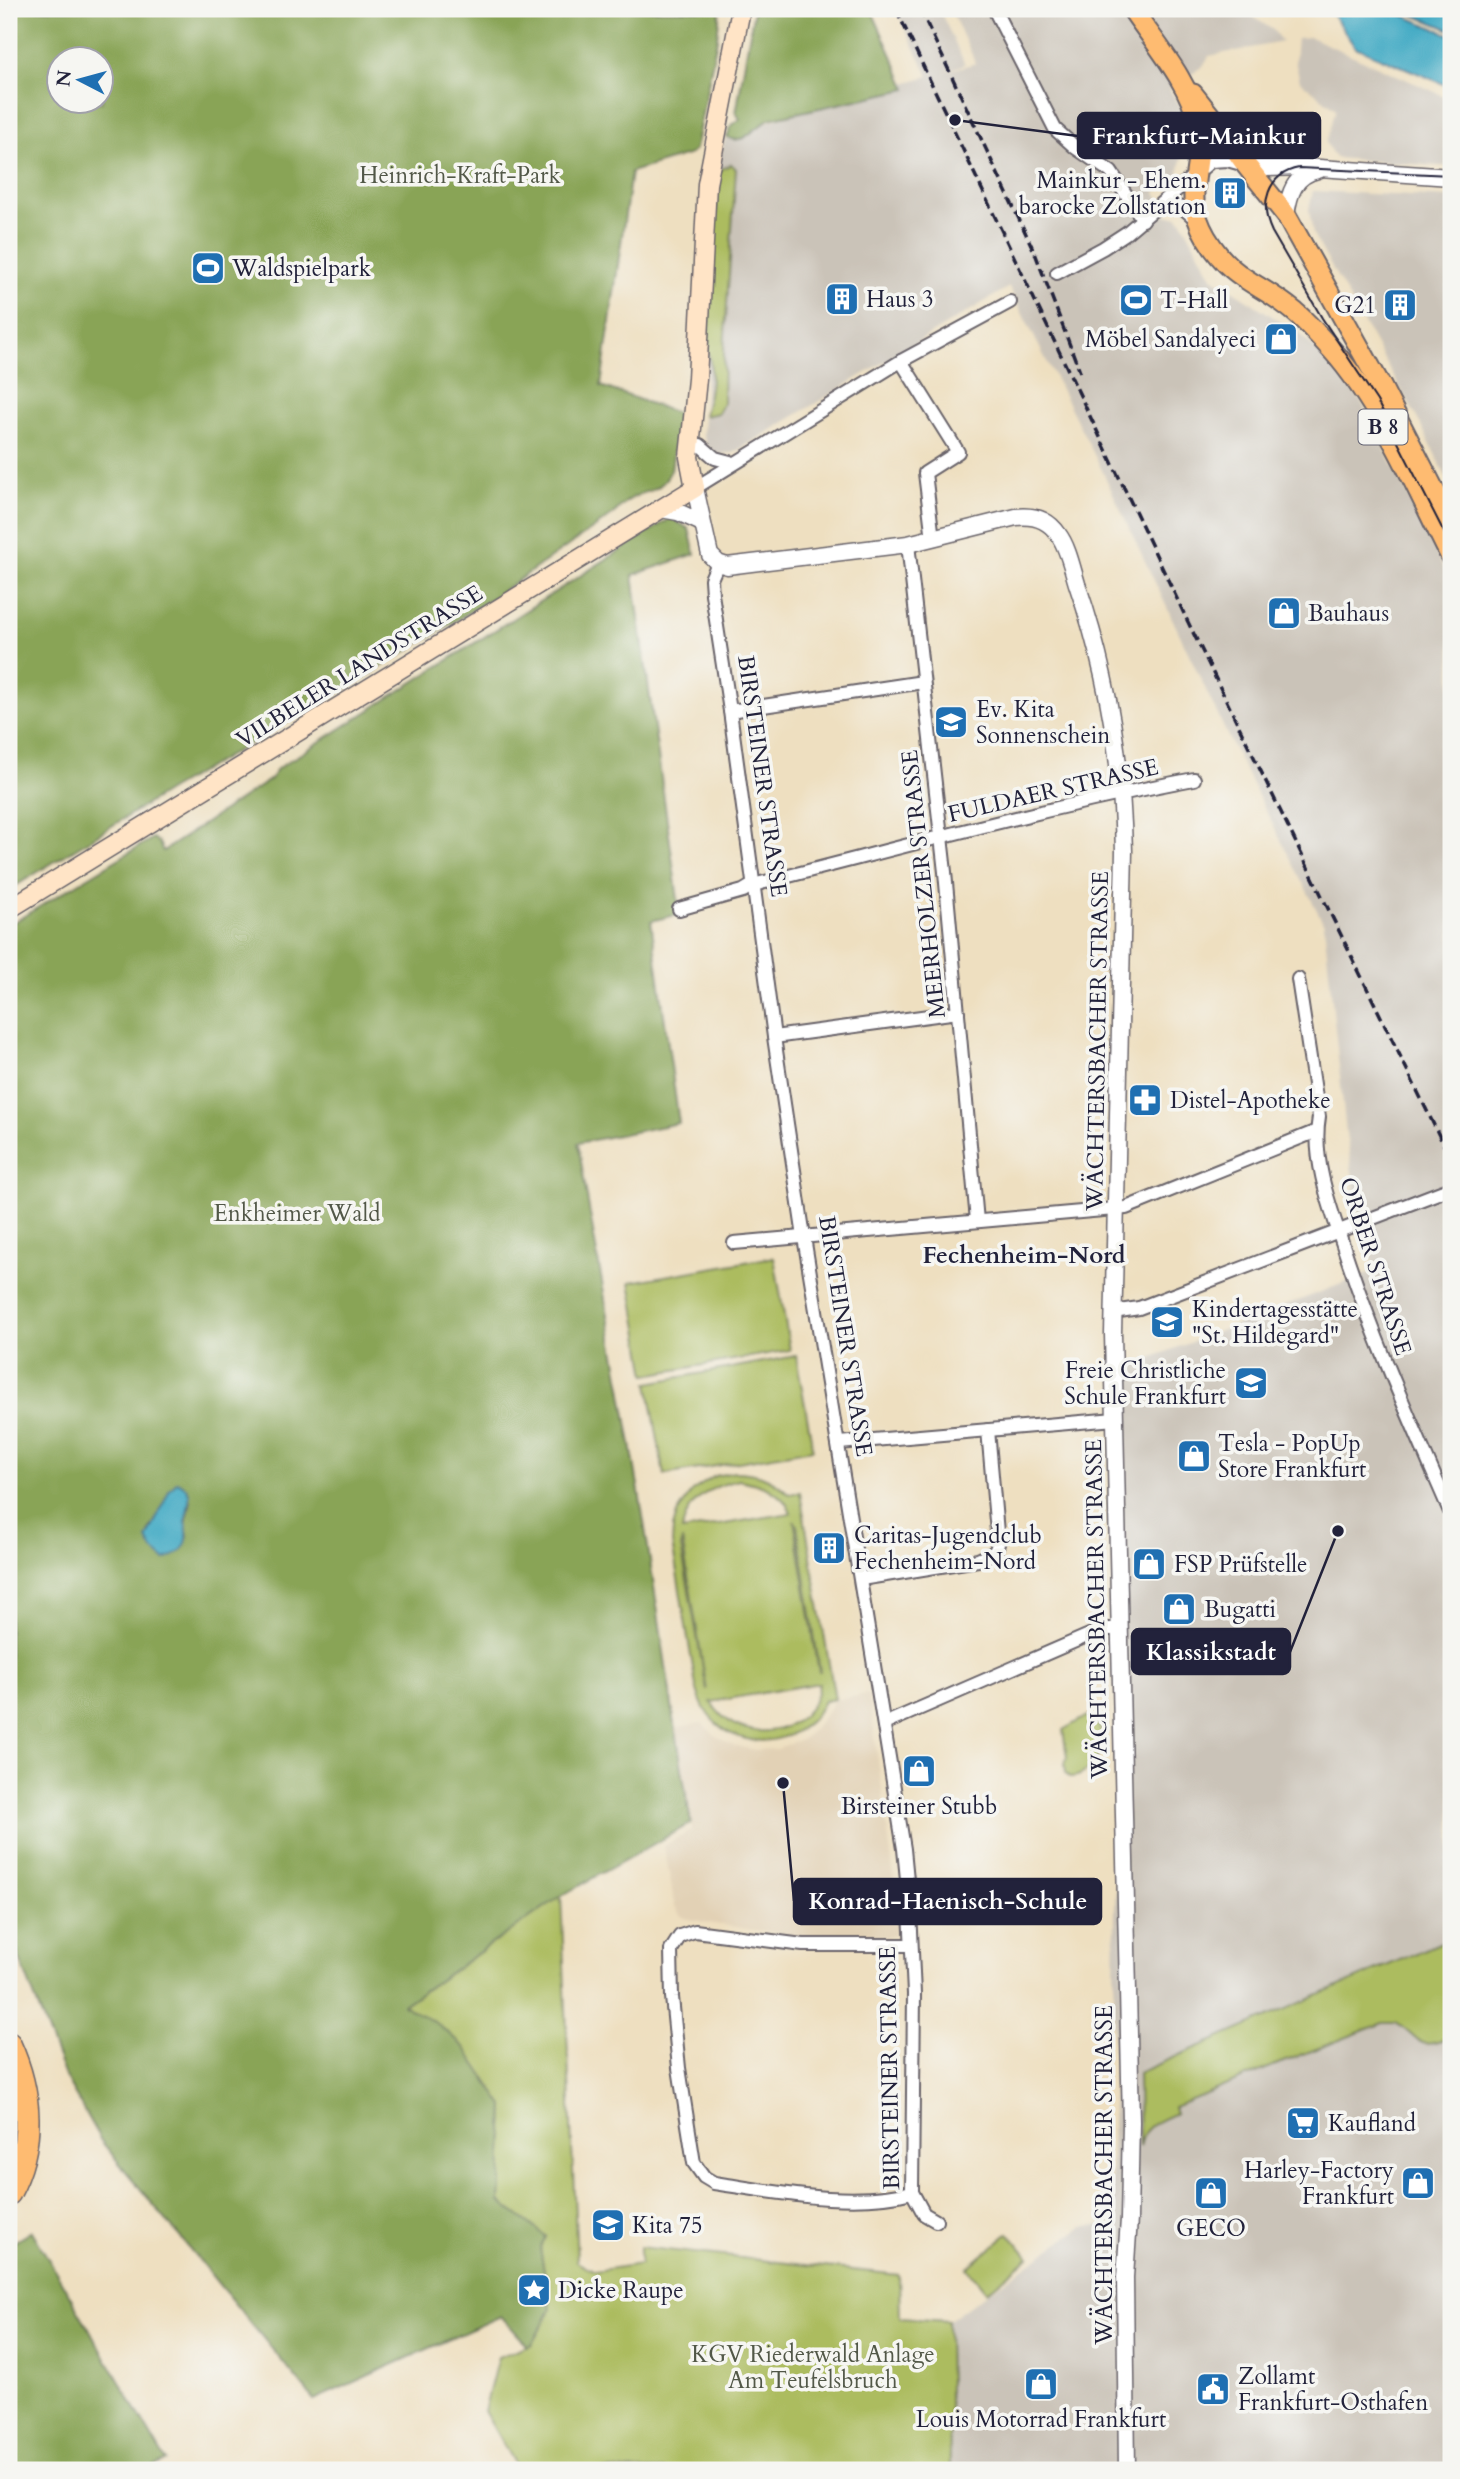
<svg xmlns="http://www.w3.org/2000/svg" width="1460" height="2479" viewBox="0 0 1460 2479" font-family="Cardo,serif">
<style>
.built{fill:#e2d1b5}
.industrial{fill:#cac3b8}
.green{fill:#acbc5f;stroke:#676f4d;stroke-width:2;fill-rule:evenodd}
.forest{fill:#89a456;stroke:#566348;stroke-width:2;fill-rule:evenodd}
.water{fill:#45abc5;stroke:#346680;stroke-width:2}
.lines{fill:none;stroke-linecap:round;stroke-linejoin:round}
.minor-casing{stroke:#69646a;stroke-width:16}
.tertiary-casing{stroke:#69646a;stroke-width:19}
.secondary-casing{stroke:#69646a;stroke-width:21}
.primary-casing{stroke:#69646a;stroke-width:23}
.motorway-casing{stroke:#69646a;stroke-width:26}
.minor{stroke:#fff;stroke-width:12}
.tertiary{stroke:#fff;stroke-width:16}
.secondary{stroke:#ffe4c6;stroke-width:18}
.primary{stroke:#febb71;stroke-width:19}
.motorway{stroke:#febb71;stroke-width:23}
.tram{stroke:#22223b;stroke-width:2}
.rail{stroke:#22223b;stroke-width:3.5;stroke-dasharray:10 5;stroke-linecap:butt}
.labels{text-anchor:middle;stroke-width:7;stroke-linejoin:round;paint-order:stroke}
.shield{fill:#f6f6f2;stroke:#626272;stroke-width:2}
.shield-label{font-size:21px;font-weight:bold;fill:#22223b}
.park-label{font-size:23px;fill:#525848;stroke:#f6f6f2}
.poi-label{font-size:23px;fill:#22223b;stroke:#f6f6f2;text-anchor:start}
.street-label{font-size:23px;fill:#22223b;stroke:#f6f6f2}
.neighbourhood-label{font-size:24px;font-weight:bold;fill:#22223b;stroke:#f6f6f2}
.leader{fill:none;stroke:#22223b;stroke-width:2.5}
.callout-dot{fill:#22223b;stroke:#f6f6f2;stroke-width:2.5}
.callout{fill:#22223b;stroke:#22223b;stroke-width:2.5}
.callout-label{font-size:24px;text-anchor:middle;font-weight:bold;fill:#fff}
</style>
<rect width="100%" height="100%" fill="#f6f6f2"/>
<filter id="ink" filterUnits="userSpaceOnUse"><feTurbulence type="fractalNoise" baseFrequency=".0143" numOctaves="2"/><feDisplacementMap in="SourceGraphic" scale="14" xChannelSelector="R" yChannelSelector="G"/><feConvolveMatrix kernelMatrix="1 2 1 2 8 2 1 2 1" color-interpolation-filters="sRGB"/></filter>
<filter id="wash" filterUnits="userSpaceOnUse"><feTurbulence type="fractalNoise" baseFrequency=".00686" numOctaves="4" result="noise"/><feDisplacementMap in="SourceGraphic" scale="28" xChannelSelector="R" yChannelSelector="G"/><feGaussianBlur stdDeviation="1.57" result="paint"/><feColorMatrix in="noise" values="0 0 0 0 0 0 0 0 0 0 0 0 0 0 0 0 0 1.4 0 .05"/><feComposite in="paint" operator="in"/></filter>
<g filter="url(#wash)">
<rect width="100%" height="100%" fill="#eedfc0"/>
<path class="built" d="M869,1694l31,229 -4,11 -10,3 -94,-2 -78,-11 -29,-6 -5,-3 -5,-9 -11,-60 28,-16 -18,-102 28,-5 15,14 17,9 22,4 21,-1 24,-9 11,-9 14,-17 8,-14z"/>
<g class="industrial">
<path d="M895,9h44l26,55 -21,8 32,-9 -26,-54h291l32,21 9,12 -73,14 -6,10 -34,23 10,16 7,20 -2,26 -6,25 -4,5 -19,11 13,24h9l5,5 30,56 86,56 33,30 32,42 88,178v1355l-313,135 2,68 8,-14 27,-14 -2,-6 100,-41 110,-43h13l26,20 7,2 22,-8v433h-501l-2,-149 135,-95 28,-1 11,-856 253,-98 -16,-54 -13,-84 -22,-209 -92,-179 -132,-279 -91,-179 -276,166 -15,1 -11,-8 -4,-11 8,-168 7,-96 6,-31 46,-19 159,-45z"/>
<path d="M1310,37l141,62v68l-116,-9 -9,-15 10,-34 -36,-28 -5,-20 2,-23z"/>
<path d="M1313,191l138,7v289l-32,-66 -106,-187 -4,-24z"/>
</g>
<g class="green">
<path d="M731,164l5,5 -12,180 -1,55 -5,9 -14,3c1,-8 4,-14 5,-22 3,-14 3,-32 -2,-45l11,-178z"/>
<path d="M774,1257l16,93 -144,25 -16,-93z"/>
<path d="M796,1356l17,93 -149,26 -16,-92z"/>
<path d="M734,1472c22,0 39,6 55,22l11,-2 35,207 -11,2c-19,41 -73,53 -107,23 -12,-10 -17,-23 -21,-38l-24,-143 1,-15 4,-14 15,-23 23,-15zM739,1480c21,4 44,11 52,33l-109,18c4,-31 28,-45 57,-51zM794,1520l3,5 23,147h-1zM682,1539l25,152 -26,-144zM819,1683c-6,55 -82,65 -108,19z"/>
<path d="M1087,1716c29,11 12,61 -17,61l-4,-4 -1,-8 2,-8 -4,-27z"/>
<path d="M561,1896l16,365 18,10 45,-7v-17l259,28 1,43 48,3 2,149h-432l-34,-59 14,-54 33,-13 19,-35 -10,-60 6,-12 -46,-35 4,-96 -101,-101z"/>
<path d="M1451,1938v99c-34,15 -29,3 -55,-14h-13l-110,43 -99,41 2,6c-18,8 -34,13 -37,34l-1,-74z"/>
<path d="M1009,2233l20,24 -42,35 -20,-24z"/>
</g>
<g class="forest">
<path d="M9,9l711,1 -3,29 -22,110 -4,5 -60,18 -30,214 78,28 -8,56c-13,26 -23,17 -42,30 -7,4 -12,11 -18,16l-117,81 -132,82 -191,110 -162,101zM60,60h42v42h-42z"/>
<path d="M754,9h117l36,80 -138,30 -25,19 -10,2 -7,-3 4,-11 9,-7 -4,-6z"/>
<path d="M671,518l18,11 6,25 -62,21 47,339 -29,7 28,202 -101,20c17,106 38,212 56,319 21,120 36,241 57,361l-130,73 -158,109 35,19 26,23 40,59 -4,96 46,34 -6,13 11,60 -19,35 -4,2 -27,-30 -187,84 -213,-259 -35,-62 -57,-148v-1006l144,-87 6,5 4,8 108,-72 6,-10zM169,1491l22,10 -5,23 2,12 -35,14 -4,-19 18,-30z"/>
<path d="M32,2231l134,230 -22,9h-135v-225z"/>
</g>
<g class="water">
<path d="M1329,9h59l63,26v52l-96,-40z"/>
<path d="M1399,9h52v21z"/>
<path d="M177,1482c20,8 10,23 9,38 0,8 3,16 0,23 -3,8 -13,14 -21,17l-12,-10 -6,-11 22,-48z"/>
</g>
</g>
<g filter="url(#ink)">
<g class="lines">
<g class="minor-casing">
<g id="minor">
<path d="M994,9l61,120 21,19 35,24 32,48"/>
<path d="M1161,205l22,3 14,12"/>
<path d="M1057,273l46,-25 23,-15 85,-72 16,-1 18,5"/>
<path d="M901,361l57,91 -33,21 8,66"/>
<path d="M700,445l15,13 19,5"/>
<path d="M695,488l206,-127 109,-59"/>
<path d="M908,544l37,328 32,349"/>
<path d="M718,563l-7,16 1,15 18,117 44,326 30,200 100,612 6,61 4,84 -2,198 12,22 12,7"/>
<path d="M730,711l193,-29"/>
<path d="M679,909l64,-18 10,-6c147,-37 293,-78 441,-106"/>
<path d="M1298,979l21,138c-7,40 10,87 23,125 30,93 70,182 109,272"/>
<path d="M774,1037l184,-25"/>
<path d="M734,1243l392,-35 191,-77"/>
<path d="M1113,1312l26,-4 312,-120"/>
<path d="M839,1443l276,-24"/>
<path d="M861,1579l117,-19 17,-8 3,-8 -10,-114"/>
<path d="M884,1724l219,-95h15"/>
<path d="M911,1945h-108l-108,-14 -15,5 -9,14 1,47 7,71 15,95 10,14 10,6c62,9 138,25 198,9"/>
</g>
</g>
<g class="tertiary-casing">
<g id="tertiary">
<path d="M1246,165l20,3 39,-1 146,10"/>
<path d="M1286,215c3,-21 8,-40 32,-45"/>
<path d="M695,488l15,67 8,8 9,3 181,-22 108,-27c17,-2 32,2 42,17 10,13 14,34 19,50 30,87 45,175 47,267l-11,483 18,788 -2,97 -4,58 2,193"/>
<path d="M661,509l17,3 24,11"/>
</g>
</g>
<g class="secondary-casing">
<g id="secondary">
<path d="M695,488l-6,-31 8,-78 10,-195 34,-175"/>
<path d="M9,909l686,-421"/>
</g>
</g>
<g class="primary-casing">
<g id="primary">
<path d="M1132,9c22,33 59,75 66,115 7,45 -18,69 8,113 27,45 54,45 89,75 13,11 25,25 37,38 50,56 85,140 119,207"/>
<path d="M1193,94l27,34 26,37 40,50 95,171 70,137"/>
</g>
</g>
<g class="motorway-casing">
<path id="motorway" d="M9,2044c22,48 26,101 0,149"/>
</g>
<use href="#minor" class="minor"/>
<use href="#tertiary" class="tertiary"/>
<use href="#secondary" class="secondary"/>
<use href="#primary" class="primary"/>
<use href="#motorway" class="motorway"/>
<path class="tram" d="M1451,175l-152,-7c-32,6 -40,37 -27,64l50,86 55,83 74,145"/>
<g class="rail">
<path d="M896,9l292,613 263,538"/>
<path d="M920,9l115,244 45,119"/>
</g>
</g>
</g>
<defs>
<g id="building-square" transform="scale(1.75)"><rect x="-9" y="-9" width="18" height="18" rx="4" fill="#1f6fb2" stroke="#f6f6f2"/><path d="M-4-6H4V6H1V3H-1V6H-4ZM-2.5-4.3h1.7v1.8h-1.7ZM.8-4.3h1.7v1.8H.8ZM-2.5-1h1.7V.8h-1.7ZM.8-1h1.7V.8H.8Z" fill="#fff"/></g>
<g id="stadium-square" transform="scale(1.75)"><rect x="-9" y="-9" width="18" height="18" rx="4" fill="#1f6fb2" stroke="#f6f6f2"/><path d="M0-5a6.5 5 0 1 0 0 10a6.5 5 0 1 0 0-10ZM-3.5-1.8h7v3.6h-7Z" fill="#fff"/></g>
<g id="shop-square" transform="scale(1.75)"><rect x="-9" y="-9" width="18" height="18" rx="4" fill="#1f6fb2" stroke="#f6f6f2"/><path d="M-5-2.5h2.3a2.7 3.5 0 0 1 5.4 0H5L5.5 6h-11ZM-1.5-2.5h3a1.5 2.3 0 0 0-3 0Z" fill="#fff"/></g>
<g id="school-square" transform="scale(1.75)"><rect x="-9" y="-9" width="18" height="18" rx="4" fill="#1f6fb2" stroke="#f6f6f2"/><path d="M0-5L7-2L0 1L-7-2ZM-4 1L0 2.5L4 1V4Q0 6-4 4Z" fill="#fff"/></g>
<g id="pharmacy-square" transform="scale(1.75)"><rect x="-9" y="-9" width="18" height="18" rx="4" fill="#1f6fb2" stroke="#f6f6f2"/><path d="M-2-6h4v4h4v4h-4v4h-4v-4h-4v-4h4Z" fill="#fff"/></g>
<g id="supermarket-square" transform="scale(1.75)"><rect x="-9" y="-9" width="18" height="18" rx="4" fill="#1f6fb2" stroke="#f6f6f2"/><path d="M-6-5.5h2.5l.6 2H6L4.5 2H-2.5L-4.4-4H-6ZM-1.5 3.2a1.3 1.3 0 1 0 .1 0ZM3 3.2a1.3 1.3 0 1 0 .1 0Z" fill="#fff"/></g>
<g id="sight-square" transform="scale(1.75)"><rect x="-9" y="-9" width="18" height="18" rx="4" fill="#1f6fb2" stroke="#f6f6f2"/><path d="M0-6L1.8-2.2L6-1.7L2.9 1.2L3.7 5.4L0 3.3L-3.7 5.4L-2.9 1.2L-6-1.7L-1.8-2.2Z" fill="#fff"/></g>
<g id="civic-square" transform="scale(1.75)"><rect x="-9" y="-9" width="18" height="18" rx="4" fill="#1f6fb2" stroke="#f6f6f2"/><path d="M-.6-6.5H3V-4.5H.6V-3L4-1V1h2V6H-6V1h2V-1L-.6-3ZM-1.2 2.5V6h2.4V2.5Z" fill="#fff"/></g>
</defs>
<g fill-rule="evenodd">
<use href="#building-square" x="1230" y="193"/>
<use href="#stadium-square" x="208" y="268"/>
<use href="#building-square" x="842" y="299"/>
<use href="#stadium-square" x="1136" y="300"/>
<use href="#building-square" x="1400" y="305"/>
<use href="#shop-square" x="1281" y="339"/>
<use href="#shop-square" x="1284" y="613"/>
<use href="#school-square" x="951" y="722"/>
<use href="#pharmacy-square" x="1145" y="1100"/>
<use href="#school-square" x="1167" y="1322"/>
<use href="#school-square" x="1251" y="1383"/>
<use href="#shop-square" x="1194" y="1456"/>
<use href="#building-square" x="829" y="1548"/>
<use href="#shop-square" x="1149" y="1564"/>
<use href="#shop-square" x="1179" y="1609"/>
<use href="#shop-square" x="919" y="1771"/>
<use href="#supermarket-square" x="1303" y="2123"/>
<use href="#shop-square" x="1418" y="2183"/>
<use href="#shop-square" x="1211" y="2193"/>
<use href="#school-square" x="608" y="2225"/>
<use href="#sight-square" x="534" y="2290"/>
<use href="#shop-square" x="1041" y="2384"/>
<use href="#civic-square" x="1213" y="2389"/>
</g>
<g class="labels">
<rect class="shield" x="1358.5" y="409.5" width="49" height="35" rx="5"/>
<g class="shield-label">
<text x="1383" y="434">B 8</text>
</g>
<g class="park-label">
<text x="460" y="183">Heinrich-Kraft-Park</text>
<text x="297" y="1221">Enkheimer Wald</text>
<text x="813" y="2362">KGV Riederwald Anlage<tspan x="813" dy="26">Am Teufelsbruch</tspan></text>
</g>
<g class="poi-label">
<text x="1206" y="188" text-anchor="end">Mainkur - Ehem.<tspan x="1206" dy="26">barocke Zollstation</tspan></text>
<text x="232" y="276">Waldspielpark</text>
<text x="866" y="307">Haus 3</text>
<text x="1160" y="308">T-Hall</text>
<text x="1376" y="313" text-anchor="end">G21</text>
<text x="1256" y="347" text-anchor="end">Möbel Sandalyeci</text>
<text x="1308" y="621">Bauhaus</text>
<text x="976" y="717">Ev. Kita<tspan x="976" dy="26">Sonnenschein</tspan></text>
<text x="1170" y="1108">Distel-Apotheke</text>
<text x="1192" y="1317">Kindertagesstätte<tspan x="1192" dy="26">"St. Hildegard"</tspan></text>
<text x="1226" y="1378" text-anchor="end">Freie Christliche<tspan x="1226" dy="26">Schule Frankfurt</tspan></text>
<text x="1218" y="1451">Tesla - PopUp<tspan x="1218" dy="26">Store Frankfurt</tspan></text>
<text x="854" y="1543">Caritas-Jugendclub<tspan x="854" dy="26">Fechenheim-Nord</tspan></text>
<text x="1174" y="1572">FSP Prüfstelle</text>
<text x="1204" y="1617">Bugatti</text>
<text x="919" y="1814" text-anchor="middle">Birsteiner Stubb</text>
<text x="1328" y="2131">Kaufland</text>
<text x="1394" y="2178" text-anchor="end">Harley-Factory<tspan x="1394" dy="26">Frankfurt</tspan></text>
<text x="632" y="2233">Kita 75</text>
<text x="1211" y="2236" text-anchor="middle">GECO</text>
<text x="558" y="2298">Dicke Raupe</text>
<text x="1238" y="2384">Zollamt<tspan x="1238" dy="26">Frankfurt-Osthafen</tspan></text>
<text x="1041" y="2427" text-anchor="middle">Louis Motorrad Frankfurt</text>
</g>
<g class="street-label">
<text transform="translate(359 666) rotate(-32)" y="8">VILBELER LANDSTRASSE</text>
<text transform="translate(763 776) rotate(82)" y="8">BIRSTEINER STRASSE</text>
<text transform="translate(1053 790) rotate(-13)" y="8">FULDAER STRASSE</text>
<text transform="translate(923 884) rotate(-96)" y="8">MEERHOLZER STRASSE</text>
<text transform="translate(1097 1041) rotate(-89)" y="8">WÄCHTERSBACHER STRASSE</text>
<text transform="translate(1376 1266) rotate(72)" y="8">ORBER STRASSE</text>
<text transform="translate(846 1336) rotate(81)" y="8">BIRSTEINER STRASSE</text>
<text transform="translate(1096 1609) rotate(-91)" y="8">WÄCHTERSBACHER STRASSE</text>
<text transform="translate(889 2068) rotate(-91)" y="8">BIRSTEINER STRASSE</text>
<text transform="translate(1104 2175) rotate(-90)" y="8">WÄCHTERSBACHER STRASSE</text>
</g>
<g class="neighbourhood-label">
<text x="1024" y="1263">Fechenheim-Nord</text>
</g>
</g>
<path class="leader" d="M955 120L1078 136M1338 1531L1290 1652M783 1783L794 1901"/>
<g class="callout-dot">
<circle cx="955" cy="120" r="7"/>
<circle cx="1338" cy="1531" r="7"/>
<circle cx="783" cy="1783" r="7"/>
</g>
<g class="callout">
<rect x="1078" y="113" width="242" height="45" rx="7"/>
<rect x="1132" y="1629" width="158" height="45" rx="7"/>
<rect x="794" y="1879" width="307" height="45" rx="7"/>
</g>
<g class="callout-label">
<text x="1199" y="144">Frankfurt-Mainkur</text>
<text x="1211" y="1660">Klassikstadt</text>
<text x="948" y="1909">Konrad-Haenisch-Schule</text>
</g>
<rect width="1460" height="2479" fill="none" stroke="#f6f6f2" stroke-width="35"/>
<g transform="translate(80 80) rotate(276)"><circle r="33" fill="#f6f6f2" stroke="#a1a1a9" stroke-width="2"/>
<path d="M0-5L12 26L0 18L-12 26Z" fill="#1f6fb2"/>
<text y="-10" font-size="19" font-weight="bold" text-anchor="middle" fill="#22223b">N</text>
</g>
</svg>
